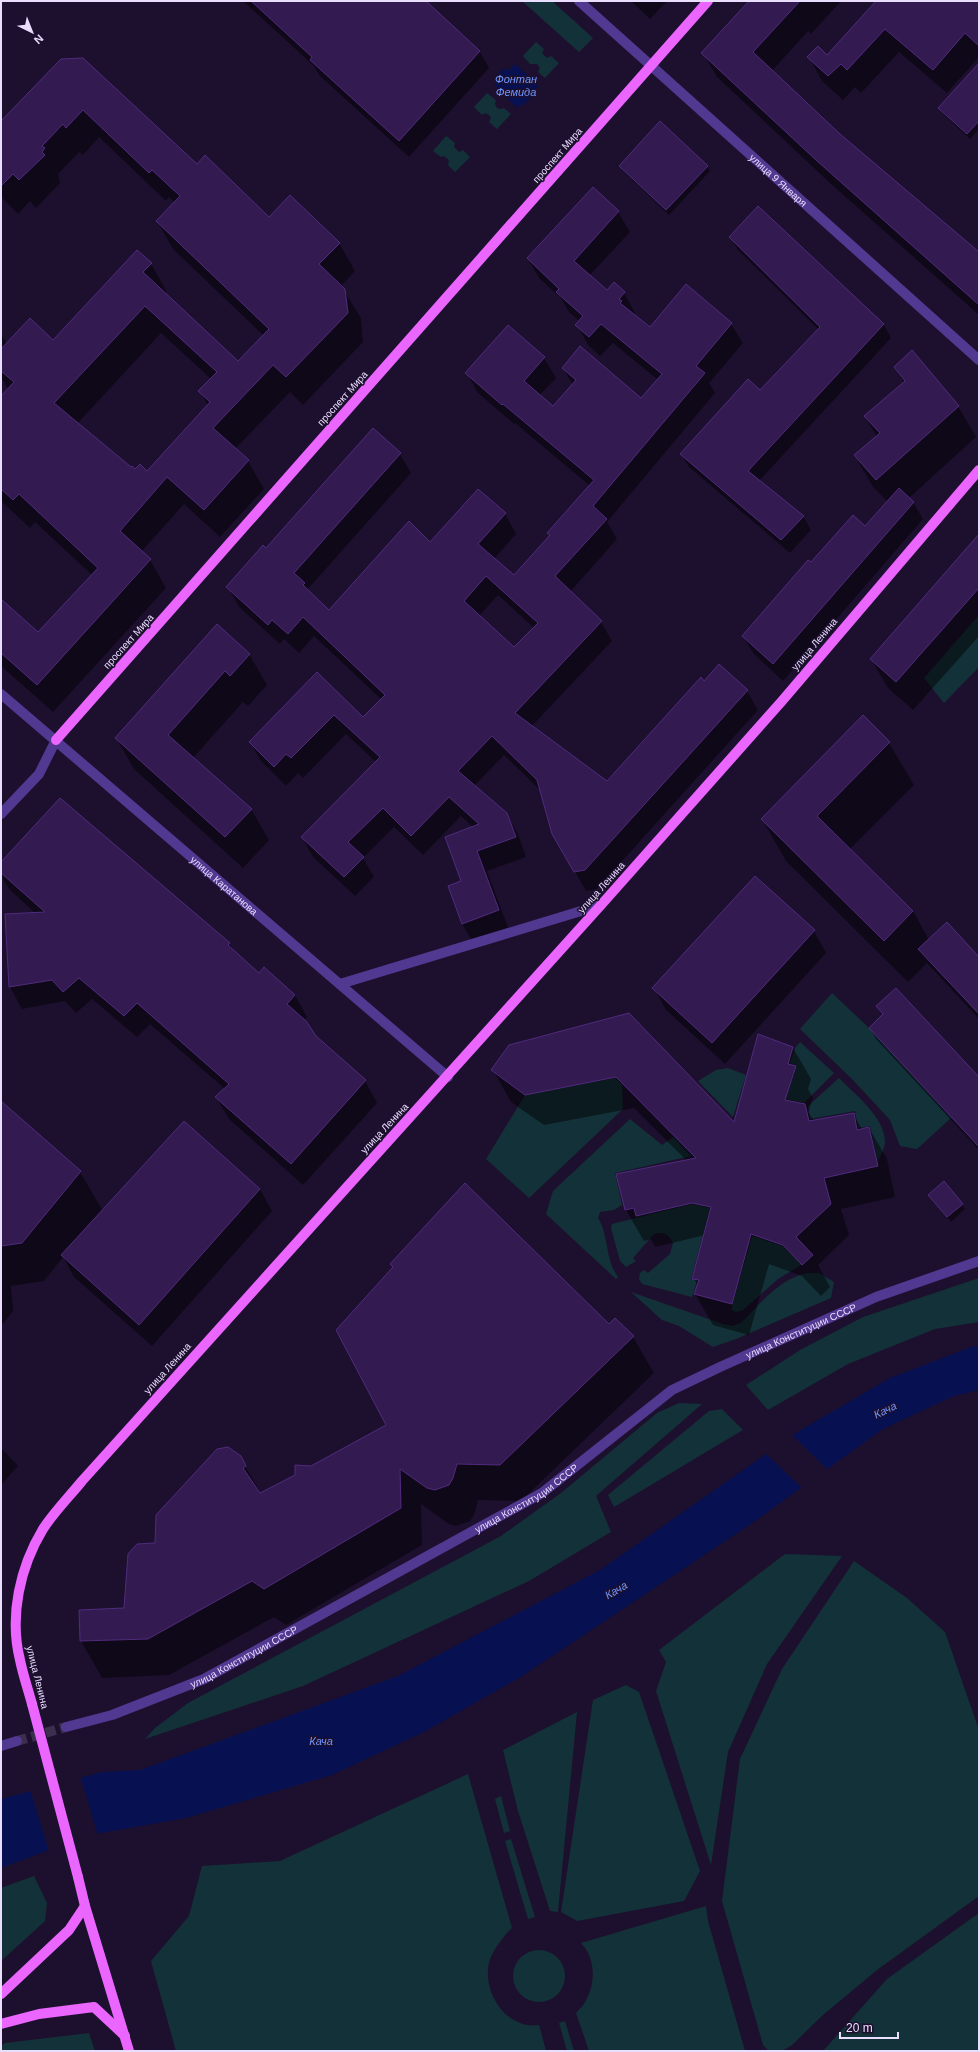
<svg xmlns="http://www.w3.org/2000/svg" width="980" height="2052" viewBox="0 0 980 2052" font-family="Arial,sans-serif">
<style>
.green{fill:#133139}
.water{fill:#071050}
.pier{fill:#1d102e}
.shadow{fill:#0007;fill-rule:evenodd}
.building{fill:#331b51;stroke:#502b7e;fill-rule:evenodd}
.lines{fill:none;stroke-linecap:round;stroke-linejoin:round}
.minor-tunnel{stroke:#3c2f4d;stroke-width:10;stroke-dasharray:10 5;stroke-linecap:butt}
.minor{stroke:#513890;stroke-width:10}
.major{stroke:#eb65ff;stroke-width:10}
.major-bridge{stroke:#eb65ff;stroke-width:10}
.labels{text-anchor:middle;stroke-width:3;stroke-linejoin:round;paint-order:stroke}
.street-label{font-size:10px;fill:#eadeff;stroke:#1d102e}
.water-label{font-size:11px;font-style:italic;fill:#6c96ff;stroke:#1d102e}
</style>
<rect width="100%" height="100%" fill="#1d102e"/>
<g class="green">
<path d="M522,1h30l41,37 -14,14z"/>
<path d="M536,42l8,7 -2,4 5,5 4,-2 8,7 -14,15 -7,-6 2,-4 -3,-4h-7l-7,-8z"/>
<path d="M487,93l9,7 -1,4 2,4 4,1 3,-1 7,6 -14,15 -8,-7 2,-4 -2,-3 -4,-2 -3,2 -8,-8z"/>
<path d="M446,136l9,7 -1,4 5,5 4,-2 7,7 -15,15 -7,-7 1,-5 -5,-4 -3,1 -8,-6z"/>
<path d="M979,615v52l-35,36 -20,-25z"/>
<path d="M832,993l37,35 82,90 -34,31 -17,-3 -10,-26 -37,-40 -53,-51z"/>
<path d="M800,1042l34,31 -30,30 -18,-4 11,-33 -7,-3 5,-15z"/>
<path d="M728,1068l18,7 -13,42 -35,-36 18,-11z"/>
<path d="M615,1078l7,7 1,24 -94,89 -43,-39 39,-64z"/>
<path d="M839,1078c16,17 45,38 46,63 0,7 -5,15 -7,21l-8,-36 -12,2 -3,-17 -45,8 -2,-13z"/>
<path d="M630,1119l32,26 11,-8 18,19 -76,17 7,32 -8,5 -14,2 -2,6c11,17 7,42 20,59l-2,2 -70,-65 7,-23z"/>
<path d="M692,1204l18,4 -19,71 6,2 -5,16 -50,-13 -3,-5 1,-6 4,-3 4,3 22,-19 3,-11c-4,-9 -10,-12 -19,-9l-21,24 3,3 -10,6 -6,-6 -9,-33 1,-4z"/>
<path d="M752,1236l31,10 18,19 -23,14 -35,31 -7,2 -5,-2z"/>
<path d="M808,1273h11l15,9 -3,16 -95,41 -23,8 -34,-21 -17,-6 -31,-28 92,32 9,2 9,-3c18,-18 40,-46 67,-50z"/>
<path d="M979,1278v44l-44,7 -87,35 -80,46 -22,-25 54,-35 63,-33z"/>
<path d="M679,1403l23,1 -106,92 15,36 -82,49 -226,105 -158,53 10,-11 33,-25 313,-167 60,-43 96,-80z"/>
<path d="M722,1409l21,21 -129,77 -6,-12 101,-84z"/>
<path d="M785,1554l57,2 -75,108 -39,88 -17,113 -55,-174 10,-29 -7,-12z"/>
<path d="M854,1561l53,37 38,34 34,98v166l-102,74 -54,45 -31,30 -10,6h-13l-6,-6 -41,-144 18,-142 42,-90z"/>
<path d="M626,1685l13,7 61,179 -16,30 -107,20 -16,-9 32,-212z"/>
<path d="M577,1712l-19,200 -8,-1 -32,-100 -15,-61z"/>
<path d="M468,1774l44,154c-4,3 -7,7 -10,11 -5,7 -11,15 -13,24 -7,30 18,67 50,62l7,26h-370l-25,-90 38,-45 13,-50 78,-5z"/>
<path d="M501,1796l9,35 -6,2 -9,-34z"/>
<path d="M511,1839l24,78 -7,2 -23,-78z"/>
<path d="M34,1876l13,27 -2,18 -44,40v-73z"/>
<path d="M706,1906l2,15 37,130h-156l-13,-38c4,-4 9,-9 11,-15 9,-17 8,-41 -6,-55z"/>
<path d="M979,1913v138h-156l64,-72z"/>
<circle cx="539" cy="1976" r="26"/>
<path d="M565,2021l9,30h-7l-8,-28z"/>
<path d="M89,2033l6,18h-94v-5l4,-3z"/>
</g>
<g class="water">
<path d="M515,64l24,22 -5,4 3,1 -15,15 -1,-2 -4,4 -23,-23 8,-8 -4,-3 6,-6 3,3z"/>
<path d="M974,1346h5v44l-25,6 -71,33 -132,95 -232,154 -95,54 -92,43 -146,43 -96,17 -89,33v-69l101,-27 38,-2 258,-94 202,-106 199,-139 91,-53z"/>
</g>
<g class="pier">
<path d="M791,1434l38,37 -26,18 -38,-36z"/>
<path d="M80,1775l18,61 -49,16 -19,-63z"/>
</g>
<g class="shadow">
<path d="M243,1h181l56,51 9,16 -80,89 -89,-81 -7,-11z"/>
<path d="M631,1h36l-17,18z"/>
<path d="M752,1h89l-30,33 -3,-3 -36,40 68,64 139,118v62l-148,-131 -114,-107 -14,-24z"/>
<path d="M877,1h102v56l-32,36 -48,-41 -38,41 -6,-6 -12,13 -21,-19 -13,-24 19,-1z"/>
<path d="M62,60l135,106 72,52 70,25 16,28 -14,15 20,32 2,24 -60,63 -13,-13 -55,57 13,12 16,28 -44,48 -36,-33 -43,48 9,8 16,28 -113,124 -52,-46v-65l37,32 54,-58 -57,-53 -5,6 -29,-27v-104l7,-8 -7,-12v-43l6,10 46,-3 84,-90 14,13 16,28 -2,2 73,68 26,-26 -91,-87 -16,-28 18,-18 -6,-6 -3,4 -67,-64 -16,18 -4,-3 -21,22 2,9 -24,25 -6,-7 -12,13 -17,-17v-74zM161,333l50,46 -11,12 8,15 -61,67 -16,-5 -54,-44z"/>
<path d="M979,64v65l-9,10 -28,-26 -3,-5z"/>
<path d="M620,166h87l3,5 -41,44 -46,-44z"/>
<path d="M593,189l25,23 12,20 -41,44 18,16 7,-8 10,9 11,20 -2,2 17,14 81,-5 12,19 -34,40 6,10 -108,129 10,17 -47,53 31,30 11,19 -80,85 75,56 97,-100 43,9 11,19 -161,179 -11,2 -33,-57 -11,-42 -38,-37 -30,31 32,28 12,20 8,23 -39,14 22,59 -35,14 -12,-20 -13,-37 13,-5 11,-55 -12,-11 -38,39 -29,-28 -31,31 11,19 -19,19 -42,-39 -11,-20 74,-75 -30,-28 -43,44 -5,-5 -12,13 -25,-25 -11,-19 67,-68 46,45 19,-19 -68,-64 -15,17 -15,-14 -4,5 -41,-37 -11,-20 38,-38 134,-95 11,19 -104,117 23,21 100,-68 75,-29 11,20 -22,25 20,18 36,-41 -2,-3 42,-47 -75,-63 -1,1 -36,-31 -11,-20 77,-15 12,20 -17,18 14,12 20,-23 -10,-17 79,32 16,-20 -45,-37 -13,13 -12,-11 -11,-20 3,-3 -11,-10 -8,-14 -22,-20 -11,-19zM498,595l36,33 -20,21 -35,-33z"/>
<path d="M758,207l126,118 7,13 -132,143 44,35 8,14 -21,23 -101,-86 -8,-13 79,-62 59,-62 -81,-80 -8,-13z"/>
<path d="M895,368l63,38 18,31 -67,61 4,4 10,17 -140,162 -30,-28 -10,-17 68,-72 54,-36 23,-26 -15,-15 -18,-31 22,-19 -12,-20 39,-34z"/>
<path d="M979,535v101l-66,74 -25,-22 -17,-29z"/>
<path d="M249,654l18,31 -19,21 -5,-4 -50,56 58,51 18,31 -26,28 -109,-99 -18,-31z"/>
<path d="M889,743l25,42 -64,64 63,62 16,29 50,18v61l-52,-56 -19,19 -122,-121 -24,-42z"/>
<path d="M1,863l228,80 5,9 25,22 36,21 12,22 -3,3 11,16 50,45 12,22 -74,82 -74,-66 -13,-22 9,-8 -75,-65 -13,13 -45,-38 -16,14 -11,-12 -43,8 -12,-22 -4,-72 30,-1 -27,-25 -8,-13z"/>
<path d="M814,931l12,22 -101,111 -59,-54 -12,-22z"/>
<path d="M878,1007l101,71v72l-103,-111 -6,-11 13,-12z"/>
<path d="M629,1014l106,109 58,-75 18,31 -3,10 5,9 -5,14 6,9 39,-7 9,15 7,-1 18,31 8,38 -54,12 8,26 -31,30 12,22 -9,9 -19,-20 -33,-12 -20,71 -36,-10 -18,-31 3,-8 -4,-8 11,-43 -50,12 -4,-8 -7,2 -18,-31 61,-49 -53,-53 -90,17 -33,-23 -18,-32z"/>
<path d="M1,1103l79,69 23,39 157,-22 12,22 -120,135 -78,-69 -11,-20 -19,24 -33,5 2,25 -12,15z"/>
<path d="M929,1195l33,9 3,5 -14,13z"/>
<path d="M391,1264l218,62 24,11 21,36 -133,128 -43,-1 -4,15 -4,6 -14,5 -7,-2 -28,-20 1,41 -136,80 -12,-8 -105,58 -67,3 -21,-37 -1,-30 45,-2 31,-65 1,-28 88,-50 16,27 126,-67 7,-158z"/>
<path d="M1,1448l17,18 -17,19z"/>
</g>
<g class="building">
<path d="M251,1h175l54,50 -81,90 -89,-81 2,-3z"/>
<path d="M749,1h51l-47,51 87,82 139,118v53l-163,-145 -115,-107z"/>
<path d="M876,1h103v45l-14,-13 -32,37 -48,-41 -38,41 -6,-6 -13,12 -21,-19 11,-11 9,9z"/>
<path d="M83,58l114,106 8,-9 64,62 21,-22 50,48 -21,21 26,25 3,24 -62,64 -13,-12 -60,63 36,32 -45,50 -37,-33 -47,54 31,28 -114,126 -36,-32v-54l37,33 60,-64 -79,-74 -6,6 -12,-11v-93l13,-14 -13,-11v-22l29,-31 23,22 84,-90 15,13 -9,9 95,89 31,-32 -113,-108 24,-25 -28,-26 -3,3 -66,-63 -17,18 -3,-4 -21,22 3,2 -3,4 3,3 -26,25 -6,-6 -12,12v-65l60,-62zM145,306l72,66 -19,19 12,11 -63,69 -7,-7 -5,5 -3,-3 -1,1 -77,-64z"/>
<path d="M979,63v58l-12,13 -29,-26z"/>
<path d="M660,121l48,45 -42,44 -47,-44z"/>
<path d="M593,187l26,24 -45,50 33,29 7,-8 11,10 -6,7 3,2 -2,2 30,24 36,-43 46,39 -36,43 9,7 -112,133 14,13 -52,57 47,45 -87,92 92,68 94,-104 3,4 15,-17 29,26 -163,180 -11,2 -22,-38 -15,-54 -45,-44 -34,35 49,42 9,24 -39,14 22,59 -37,14 -14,-38 13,-5 -16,-44 34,-13 -30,-27 -38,39 -28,-28 -35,34 16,15 -20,20 -43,-40 79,-80 -46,-42 -43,43 -5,-4 -12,13 -25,-25 68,-70 46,45 22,-22 -82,-78 -15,17 -16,-14 -4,5 -42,-38 37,-42 3,3 107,-120 28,25 -107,120 11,10 -2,2 26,25 80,-89 21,21 48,-53 28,24 -28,31 36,31 36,-40 -3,-2 47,-53 -91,-76 -1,1 -37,-32 43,-48 37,32 -21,24 29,25 23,-26 -14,-12 18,-22 61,52 21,-24 -61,-50 -12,13 -14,-12 8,-9 -27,-24 3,-3 -32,-31zM486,576l52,47 -24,24 -50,-46z"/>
<path d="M758,206l126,118 -136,147 56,45 -23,24 -101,-86 68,-75 12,11 60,-63 -91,-90z"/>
<path d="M912,350l47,56 -83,74 -22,-25 26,-22 -16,-17 41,-35 -11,-14z"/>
<path d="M899,488l15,14 -141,162 -31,-28 66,-76 3,2 42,-47 12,11z"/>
<path d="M979,534v54l-83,94 -26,-23z"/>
<path d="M217,624l33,30 -20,22 -5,-5 -57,64 84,74 -27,28 -110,-99z"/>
<path d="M863,715l27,27 -73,74 96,95 -29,30 -123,-122z"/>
<path d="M60,798l170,145 -2,2 31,28 5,-6 31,28 -8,9 19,17 10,15 50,44 -75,84 -76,-67 14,-13 -92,-81 -13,13 -45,-38 -16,14 -11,-12 -43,7 -4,-73 40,-2 -44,-39v-11z"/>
<path d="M755,876l60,54 -103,113 -60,-55z"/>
<path d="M947,922l32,35v57l-61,-65z"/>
<path d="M896,988l83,89v70l-110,-119 14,-14 -7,-8z"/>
<path d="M629,1013l105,109 24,-88 35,13 -5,17 8,2 -11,34 20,4 4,17 45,-8 3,17 12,-3 9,39 -54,12 7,26 -35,33 17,18 -11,10 -19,-20 -32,-11 -19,70 -38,-10 5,-14 -7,-1 19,-72 -19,-4 -56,13 -2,-8 -9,2 -9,-36 80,-16 -80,-81 -91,18 -34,-25 18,-25z"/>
<path d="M1,1101l80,70 -59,72 -21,3z"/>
<path d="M184,1121l76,68 -121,136 -78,-70z"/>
<path d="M944,1181l19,23 -16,13 -19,-22z"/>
<path d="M465,1183l144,141 6,-6 19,18 -134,129 -43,-1 -4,14 -4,7 -14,5 -8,-2 -27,-19 1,39 -137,81 -12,-8 -104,58 -68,2 -1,-31 45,-2 4,-54 9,-10 18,-1 1,-28 61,-66 11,-2 13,9 5,10 -3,2 17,25 35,-18v-10l16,1 75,-41 -50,-95 57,-63 -3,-3z"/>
</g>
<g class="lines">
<path class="minor-tunnel" d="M17,1741l49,-14"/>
<g class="minor">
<path id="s1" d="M579,1l400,359"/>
<path id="s2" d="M1,694l447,383"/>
<path d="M1,814l38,-40 17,-34"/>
<path d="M340,984l261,-79"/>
<path id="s3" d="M66,1727l46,-12 92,-36 338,-186 130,-103 48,-23 156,-70 103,-36"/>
<path d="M1,1746l16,-5"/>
</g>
<g class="major">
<path d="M56,740l652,-739"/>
<path d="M32,1704c-4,-15 -9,-29 -12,-44 -11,-44 0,-93 23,-131 11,-17 26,-32 39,-48l519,-576 181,-204 197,-231"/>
<path d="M78,1877l7,29 44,145"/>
<path d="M1,1994l68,-64 16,-24"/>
<path d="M1,2024l38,-10 55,-7 31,29"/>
</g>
<path class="major-bridge" d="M32,1704l46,173"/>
</g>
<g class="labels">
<g class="street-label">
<text transform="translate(557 155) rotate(-49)" y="4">проспект Мира</text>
<text dy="4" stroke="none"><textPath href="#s1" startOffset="268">улица 9 Января</textPath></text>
<text transform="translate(342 398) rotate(-48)" y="4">проспект Мира</text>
<text transform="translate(128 641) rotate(-48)" y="4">проспект Мира</text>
<text transform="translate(814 644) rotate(-50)" y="4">улица Ленина</text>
<text dy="4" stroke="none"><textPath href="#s2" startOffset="294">улица Каратанова</textPath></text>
<text transform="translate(601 887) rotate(-48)" y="4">улица Ленина</text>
<text transform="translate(384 1128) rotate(-47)" y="4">улица Ленина</text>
<text dy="4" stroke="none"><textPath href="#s3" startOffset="840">улица Конституции СССР</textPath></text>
<text transform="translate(167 1368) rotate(-48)" y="4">улица Ленина</text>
<text dy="4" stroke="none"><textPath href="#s3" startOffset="516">улица Конституции СССР</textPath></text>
<text dy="4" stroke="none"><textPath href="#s3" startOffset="192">улица Конституции СССР</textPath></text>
<text transform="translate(38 1677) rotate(76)" y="4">улица Ленина</text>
</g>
<g class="water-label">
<text x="516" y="83">Фонтан<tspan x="516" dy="13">Фемида</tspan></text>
<text transform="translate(885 1410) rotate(-26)" y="4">Кача</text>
<text transform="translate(616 1590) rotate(-30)" y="4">Кача</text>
<text x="321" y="1745">Кача</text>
</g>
</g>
<rect width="980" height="2052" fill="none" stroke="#eadeff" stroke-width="4"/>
<g transform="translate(32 32) rotate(137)" stroke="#1d102e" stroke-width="3" paint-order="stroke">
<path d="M0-3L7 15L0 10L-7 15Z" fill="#eadeff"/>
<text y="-6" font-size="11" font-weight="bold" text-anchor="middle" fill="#eadeff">N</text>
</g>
<path d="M840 2032v6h58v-6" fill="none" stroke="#eadeff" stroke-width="2"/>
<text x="846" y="2032" font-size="12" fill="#eadeff" stroke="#1d102e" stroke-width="3" paint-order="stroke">20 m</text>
</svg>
